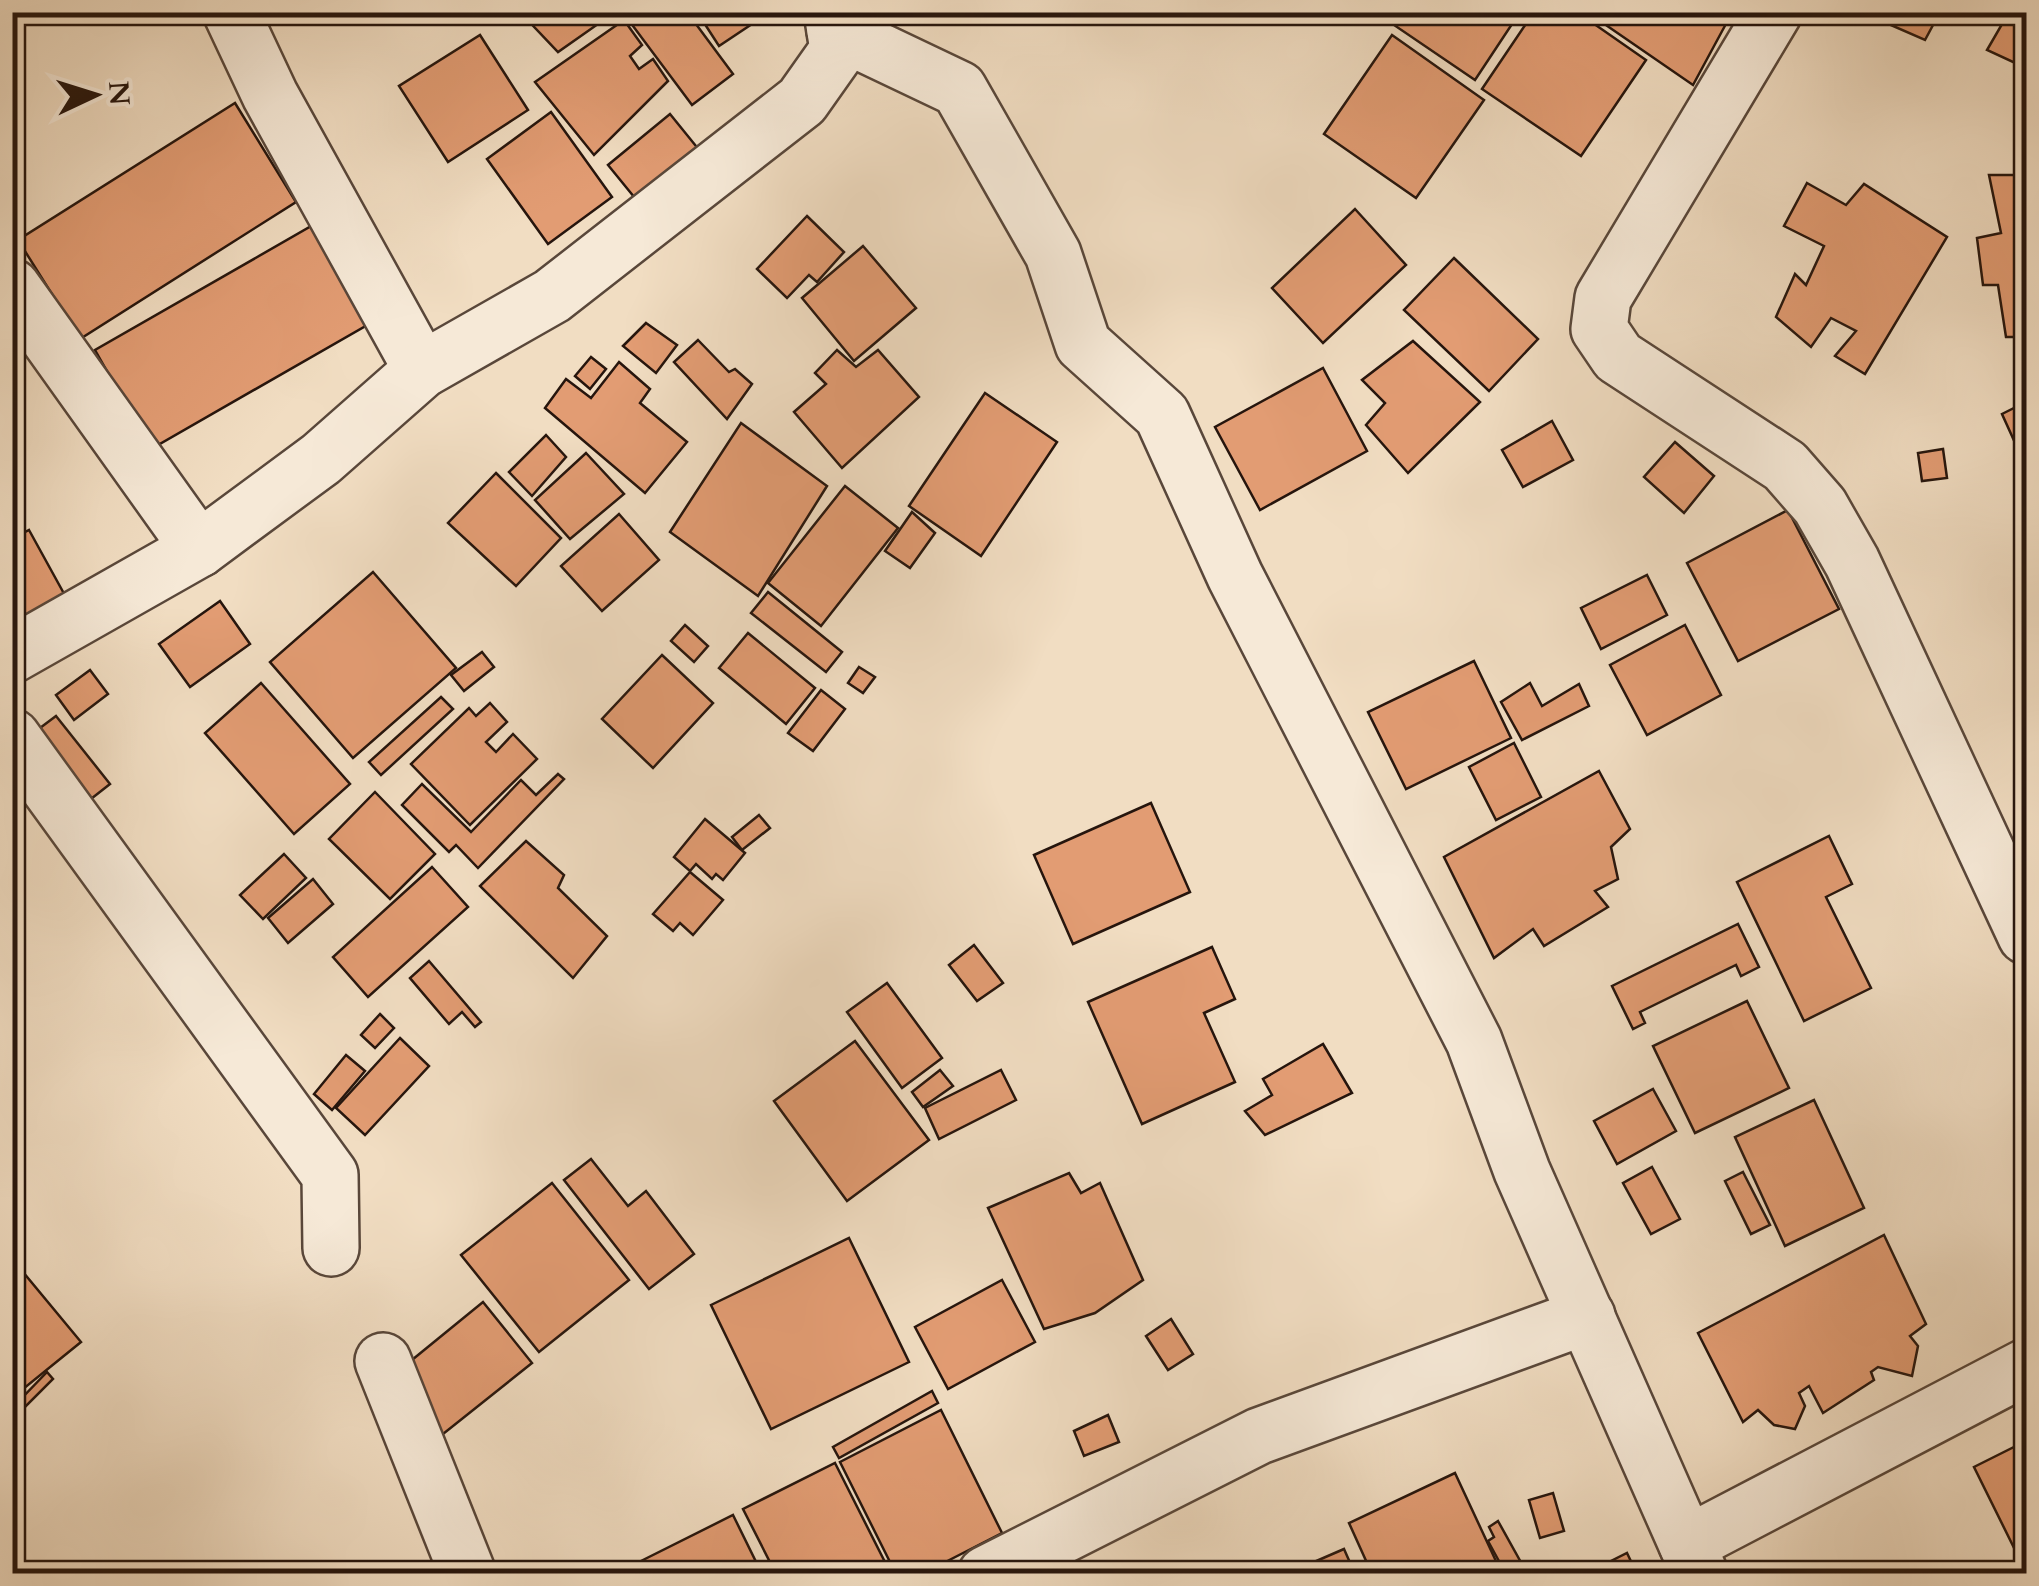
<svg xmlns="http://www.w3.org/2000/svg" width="2039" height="1586" viewBox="0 0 2039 1586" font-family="Cardo,serif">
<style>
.building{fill:#e29c73;stroke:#26150d;stroke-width:2.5}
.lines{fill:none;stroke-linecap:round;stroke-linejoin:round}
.street-casing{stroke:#59473a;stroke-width:60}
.street{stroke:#f6e9d7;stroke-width:55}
</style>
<rect width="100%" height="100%" fill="#f1ddc2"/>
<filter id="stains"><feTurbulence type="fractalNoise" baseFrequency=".002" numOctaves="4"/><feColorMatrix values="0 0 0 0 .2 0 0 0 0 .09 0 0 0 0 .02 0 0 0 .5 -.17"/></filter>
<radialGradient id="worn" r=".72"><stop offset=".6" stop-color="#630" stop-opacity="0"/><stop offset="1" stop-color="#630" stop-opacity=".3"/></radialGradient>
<g class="building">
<path d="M520,12h85l3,5 -50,35z"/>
<path d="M687,12l46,62 -41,31 -68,-91z"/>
<path d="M697,12h73l-51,34z"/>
<path d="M1402,12h118l-45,68 -81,-55z"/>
<path d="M1534,12h43l69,48 -65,96 -99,-67z"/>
<path d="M1587,12h126l14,10 -34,63z"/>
<path d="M1861,12h79l-15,28z"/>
<path d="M2009,12h17v56l-39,-18z"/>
<path d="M624,20l18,25 -12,11 9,13 14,-10 15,22 -74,74 -59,-73z"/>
<path d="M480,35l48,75 -80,52 -49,-76z"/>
<path d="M1392,35l92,65 -68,98 -92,-64z"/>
<path d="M235,103l61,99 -216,137 -62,-99z"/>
<path d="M551,112l61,85 -64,47 -61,-85z"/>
<path d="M670,114l30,37 -61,52 -31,-38z"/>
<path d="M1989,175h37v162h-20l-8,-52h-15l-6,-47 24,-5z"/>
<path d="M1807,183l39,22 18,-21 83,53 -82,137 -30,-18 21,-25 -25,-13 -20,29 -35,-30 19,-43 11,11 18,-39 -40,-20z"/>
<path d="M1355,209l51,56 -83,78 -51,-55z"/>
<path d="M807,216l37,36 -27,30 -8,-7 -22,23 -30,-29z"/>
<path d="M320,221l56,99 -225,129 -56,-99z"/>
<path d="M863,246l53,62 -62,53 -52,-63z"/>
<path d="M1454,258l84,81 -49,52 -85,-81z"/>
<path d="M646,323l31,22 -21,28 -33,-27z"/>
<path d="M698,340l31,32 6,-3 17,15 -25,35 -53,-57z"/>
<path d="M1413,341l67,61 -72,71 -42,-48 19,-22 -23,-23z"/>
<path d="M837,350l19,17 22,-17 41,47 -77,71 -48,-56 32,-28 -11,-11z"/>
<path d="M591,357l15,12 -16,20 -15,-13z"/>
<path d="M619,362l31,27 -10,14 47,39 -42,51 -100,-85 21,-29 25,19z"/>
<path d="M1323,368l44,83 -107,59 -45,-83z"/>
<path d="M985,393l72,49 -76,114 -72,-50z"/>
<path d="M2026,402v65l-24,-53z"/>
<path d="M1552,421l21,39 -50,27 -21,-37z"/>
<path d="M741,423l86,63 -69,110 -88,-64z"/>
<path d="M546,435l20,22 -34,39 -23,-24z"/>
<path d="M1675,442l39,34 -30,37 -40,-36z"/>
<path d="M1943,449l4,29 -25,3 -4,-28z"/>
<path d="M586,453l38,41 -54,45 -35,-39z"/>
<path d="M496,473l65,65 -45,48 -68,-63z"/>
<path d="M845,486l53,42 -77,98 -53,-43z"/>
<path d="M1788,510l51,99 -101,52 -51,-98z"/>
<path d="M912,512l23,21 -25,35 -25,-17z"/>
<path d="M619,514l40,46 -57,51 -41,-45z"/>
<path d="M29,530l44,80 -61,34v-105z"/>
<path d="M373,572l83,96 -103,90 -83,-96z"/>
<path d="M1647,575l20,40 -66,34 -20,-41z"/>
<path d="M768,592l74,60 -16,20 -75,-59z"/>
<path d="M220,601l30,43 -60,43 -31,-43z"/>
<path d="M685,625l23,21 -14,16 -23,-21z"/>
<path d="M1685,625l36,70 -74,40 -37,-70z"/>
<path d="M748,633l67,55 -29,36 -67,-56z"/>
<path d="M482,652l12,15 -30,24 -13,-16z"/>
<path d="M662,655l51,48 -60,65 -51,-49z"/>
<path d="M1474,661l37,77 -105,51 -38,-77z"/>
<path d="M859,667l16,10 -12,16 -15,-10z"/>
<path d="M90,670l18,24 -34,26 -18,-25z"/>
<path d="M261,683l89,101 -56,50 -89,-101z"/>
<path d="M1530,683l12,23 37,-22 10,22 -67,34 -21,-38z"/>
<path d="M821,690l24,19 -32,42 -25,-18z"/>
<path d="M441,697l12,12 -72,66 -12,-13z"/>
<path d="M490,703l17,19 -21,20 10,10 17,-18 24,25 -67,66 -59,-61 58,-56 7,8z"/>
<path d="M56,716l54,68 -28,22 -54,-69z"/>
<path d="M1514,743l27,54 -45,23 -27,-53z"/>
<path d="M1599,771l31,58 -19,18 7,32 -23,12 13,16 -64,39 -11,-17 -39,29 -50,-101z"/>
<path d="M558,774l6,5 -86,89 -22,-23 -7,7 -47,-47 20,-21 49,48 50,-52 15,15z"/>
<path d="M375,792l60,62 -45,45 -61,-60z"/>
<path d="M1151,803l39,89 -117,52 -39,-89z"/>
<path d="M759,815l11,13 -28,22 -10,-13z"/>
<path d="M705,819l40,34 -22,27 -7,-6 -4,5 -16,-15 -6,7 -16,-14z"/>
<path d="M1829,836l23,48 -26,13 45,91 -67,33 -67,-139z"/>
<path d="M526,841l38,34 -6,13 49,48 -34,42 -93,-92z"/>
<path d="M284,854l22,24 -43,41 -23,-24z"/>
<path d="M432,867l36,40 -100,90 -35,-40z"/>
<path d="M690,872l33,28 -30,35 -13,-12 -7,8 -20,-17z"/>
<path d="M313,879l20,25 -45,39 -20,-25z"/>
<path d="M1738,924l21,43 -18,9 -5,-11 -96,47 5,11 -12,6 -21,-43z"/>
<path d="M974,945l29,38 -26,18 -28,-36z"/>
<path d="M1212,947l23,52 -31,14 31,69 -93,42 -54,-122z"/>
<path d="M429,961l52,61 -6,5 -13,-15 -13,12 -39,-46z"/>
<path d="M887,983l55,75 -40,30 -55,-76z"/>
<path d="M1747,1001l42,87 -94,45 -42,-87z"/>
<path d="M380,1014l14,14 -19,20 -14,-13z"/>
<path d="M400,1038l29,28 -64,69 -29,-27z"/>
<path d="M855,1041l74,99 -82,61 -73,-100z"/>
<path d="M1323,1044l29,49 -87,42 -20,-24 27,-16 -9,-16z"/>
<path d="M346,1055l19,16 -33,39 -18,-16z"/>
<path d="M940,1070l13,16 -30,21 -11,-15z"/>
<path d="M1001,1070l15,30 -77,39 -14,-31z"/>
<path d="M1653,1089l23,42 -59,33 -23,-43z"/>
<path d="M1814,1100l50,108 -79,38 -50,-109z"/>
<path d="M591,1159l37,47 18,-15 48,63 -45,35 -85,-109z"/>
<path d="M1652,1167l28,52 -29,15 -28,-51z"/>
<path d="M1743,1172l27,53 -19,9 -26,-53z"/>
<path d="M1069,1173l12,20 19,-10 43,97 -48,33 -51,16 -56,-121z"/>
<path d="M552,1183l77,97 -90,72 -78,-97z"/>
<path d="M1884,1235l42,89 -16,12 8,10 -6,30 -34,-9 -7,5 3,8 -51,33 -14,-27 -10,7 6,13 -10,23 -21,-4 -16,-15 -15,12 -45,-89z"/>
<path d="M849,1238l60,124 -138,67 -60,-124z"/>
<path d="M18,1266l63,76 -69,56v-127z"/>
<path d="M1002,1280l33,62 -87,47 -33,-62z"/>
<path d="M483,1302l49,61 -89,71 -47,-61z"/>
<path d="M1171,1319l22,35 -25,16 -22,-34z"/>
<path d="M47,1372l6,7 -27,27 -6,-6z"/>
<path d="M932,1391l6,12 -99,55 -6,-11z"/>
<path d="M941,1410l61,123 -80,41h-26l-56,-112z"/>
<path d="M1108,1415l11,27 -35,14 -10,-25z"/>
<path d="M2026,1441v113l-7,4 -45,-91z"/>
<path d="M835,1463l56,111h-115l-33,-65z"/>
<path d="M1455,1473l47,101h-130l-23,-51z"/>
<path d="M1553,1493l11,38 -24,7 -11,-38z"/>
<path d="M733,1515l29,59h-115l-6,-13z"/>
<path d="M1498,1521l25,45 -14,8h-3l-18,-33 6,-4 -5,-10z"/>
<path d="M1344,1549l11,25h-36l-5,-12z"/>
<path d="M1627,1553l10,21h-52z"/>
</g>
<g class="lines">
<g class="street-casing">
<g id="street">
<path d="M231,12l39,83 152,275"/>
<path d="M1774,12l-171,286 -4,31 19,28 167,109 35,40 32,56 174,374"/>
<path d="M835,30l124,59 94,165 30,90 79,71 73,161 239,465 48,130 178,403"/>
<path d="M12,287l187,262"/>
<path d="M12,655l187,-106 122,-90 101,-89 130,-74 250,-195 36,-51 -6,-38"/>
<path d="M12,737l318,438 1,73"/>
<path d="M383,1361l85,213"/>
<path d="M1687,1544l339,-177"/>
<path d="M986,1574l273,-138 328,-120"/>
</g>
</g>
<use href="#street" class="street"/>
</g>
<rect width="2039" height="1586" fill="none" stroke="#f1ddc2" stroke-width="50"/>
<rect x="15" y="15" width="2009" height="1556" fill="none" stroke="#26150d" stroke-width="5"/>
<rect x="25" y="25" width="1989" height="1536" fill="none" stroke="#26150d" stroke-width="2.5"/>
<g transform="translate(95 95) rotate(86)" stroke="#f6e9d7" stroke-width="8" paint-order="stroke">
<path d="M0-8L18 38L0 25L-18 38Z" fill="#26150d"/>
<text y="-15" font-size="28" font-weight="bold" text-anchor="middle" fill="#26150d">N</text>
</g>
<rect width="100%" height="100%" filter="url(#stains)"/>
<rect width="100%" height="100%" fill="url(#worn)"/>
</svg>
